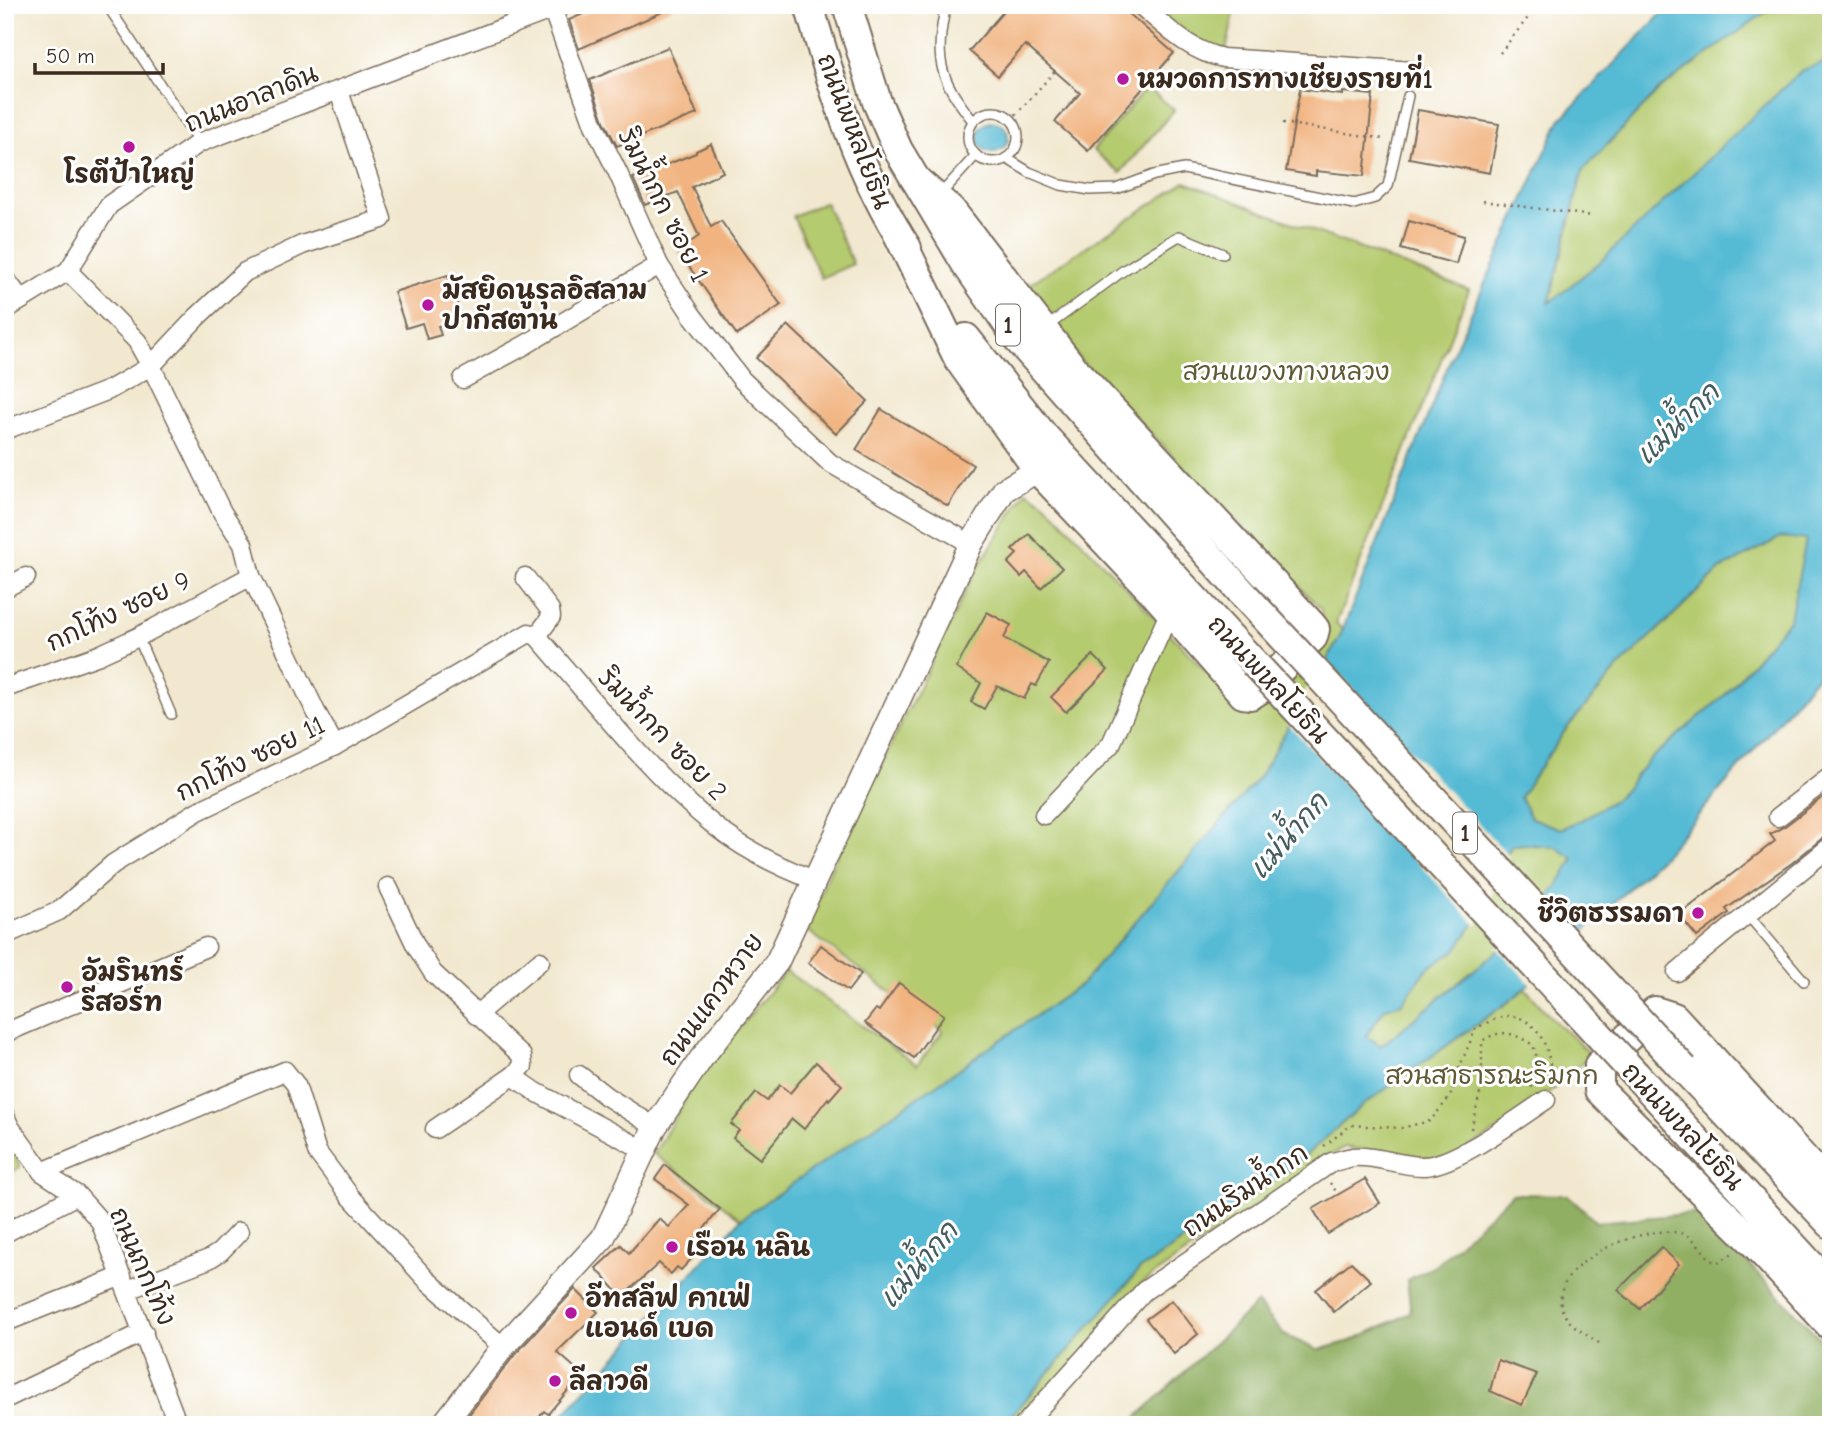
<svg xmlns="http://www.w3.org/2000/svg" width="1836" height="1430" viewBox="0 0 1836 1430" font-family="'Comic Neue','Playpen Sans Thai',sans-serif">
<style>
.green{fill:#b5cb6f;stroke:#787a46;stroke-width:2}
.forest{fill:#90af62;stroke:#666c40;stroke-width:2}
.water{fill:#55bad4;stroke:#487279;stroke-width:2;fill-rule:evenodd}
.pier{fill:#f1e8cf}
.building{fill:#f1b480}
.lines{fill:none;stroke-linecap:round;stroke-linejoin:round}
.service-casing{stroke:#7b6c5c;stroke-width:12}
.minor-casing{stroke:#7b6c5c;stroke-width:21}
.tertiary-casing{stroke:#7b6c5c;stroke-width:26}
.primary-casing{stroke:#7b6c5c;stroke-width:32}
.path{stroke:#7b6c5c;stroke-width:2.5;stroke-dasharray:2 5;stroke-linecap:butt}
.service{stroke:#fff;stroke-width:9}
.minor{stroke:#fff;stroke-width:18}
.tertiary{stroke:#fff;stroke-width:23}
.primary{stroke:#fff;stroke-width:28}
.primary-bridge-casing{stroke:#7b6c5c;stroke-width:32;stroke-linecap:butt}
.primary-bridge{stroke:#fff;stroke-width:28}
.poi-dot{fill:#b5179e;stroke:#fff;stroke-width:2.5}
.labels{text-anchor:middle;stroke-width:6;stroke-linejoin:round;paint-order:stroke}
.shield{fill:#fff;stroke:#766a62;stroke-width:2}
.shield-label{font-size:24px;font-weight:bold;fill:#3b2a1e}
.poi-label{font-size:26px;font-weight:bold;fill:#3b2a1e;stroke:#fff;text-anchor:start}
.street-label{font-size:26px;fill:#3b2a1e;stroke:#fff}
.park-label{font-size:26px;fill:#605a36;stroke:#fff}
.water-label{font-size:28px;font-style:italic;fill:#445c5e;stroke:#fff}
</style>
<rect width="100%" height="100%" fill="#fff"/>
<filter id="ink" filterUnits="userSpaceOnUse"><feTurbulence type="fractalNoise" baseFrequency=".0143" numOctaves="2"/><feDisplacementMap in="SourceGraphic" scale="14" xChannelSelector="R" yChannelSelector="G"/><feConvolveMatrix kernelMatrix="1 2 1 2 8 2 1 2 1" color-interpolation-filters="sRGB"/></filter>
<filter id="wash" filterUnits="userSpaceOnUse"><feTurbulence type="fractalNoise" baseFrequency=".00686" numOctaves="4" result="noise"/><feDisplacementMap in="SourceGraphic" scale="28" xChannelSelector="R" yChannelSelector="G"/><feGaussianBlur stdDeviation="1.57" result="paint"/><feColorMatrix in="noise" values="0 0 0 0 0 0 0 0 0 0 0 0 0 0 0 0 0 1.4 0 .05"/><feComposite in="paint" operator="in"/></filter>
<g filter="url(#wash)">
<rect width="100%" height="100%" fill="#f1e8cf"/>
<g class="green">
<path d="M1149,5h87l-10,45 -22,-4z"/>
<path d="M1775,5h56v56l-29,10 -203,192 -50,41 34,-134 77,-81z"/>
<path d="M1147,87l27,23 -54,63 -27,-23z"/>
<path d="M1185,182l284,108 -133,333 7,7 -4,9 -79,137 -178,208 -341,235 -87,-65 42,-73 90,-110 131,94 26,-34 -138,-102 27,-63 144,-296 50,-79 19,12 193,202 29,-7 24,-19 26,-30 5,-20 -1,-20 -240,-248 -56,-74z"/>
<path d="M825,202l28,62 -32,14 -28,-62z"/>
<path d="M1781,537l26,2 -17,80 -64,75 -78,67 -29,36 -38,23 -21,9 -29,-11 -12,-21 47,-68 52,-61 103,-99z"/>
<path d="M1524,844l32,3 18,11 -16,27 -36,46 -141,115 -15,-10 19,-28 17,-5 26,-35 28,-18 29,-42 26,-62z"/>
<path d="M1525,988l29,33 37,33 -65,60 -80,47 -102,-14 -201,135 -120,143h-20l136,-155 144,-95 79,-69 153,-109z"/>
<path d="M5,1125l15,42 -15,9z"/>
</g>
<path class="forest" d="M1512,1194l55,1 29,27 104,-9 131,137v75h-702l128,-122 27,32 34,15 33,-9 60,-28 -4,-33 28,-14z"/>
<g class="water">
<path d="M1670,5h105l-115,84 -77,81 -34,133 50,-40 203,-193 29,-9v599l-166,194 -150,143 -153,109 -79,69 -144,95 -136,155h-449l187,-206 341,-235 178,-208 79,-137 114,-286 107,-233zM1781,537l25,3 -16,79 -64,75 -78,67 -29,36 -38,23 -20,9 -30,-11 -11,-21 46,-68 52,-61 103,-99zM1524,844l32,3 18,12 -16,26 -36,46 -141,115 -15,-10 19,-28 17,-5 26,-35 28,-18 29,-42 12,-39 14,-23z"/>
<circle cx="993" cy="137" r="15"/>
</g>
<g class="pier">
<path d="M1324,658l185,198 -9,14 -12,40 -11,16 -190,-203z"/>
<path d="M1546,895l38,41 -52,50 -36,-39 24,-19z"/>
</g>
<g id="blocks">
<g class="building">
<path d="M604,5h74l-99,44 -10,-29z"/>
<path d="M1009,5h110l55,48 -86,98 -33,-29 25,-29 -55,-48 -27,31 -29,-25z"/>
<path d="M668,47l29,67 -80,32 -13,-25 -14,-41z"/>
<path d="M1300,89l43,6v-3l30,3 -9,81 -48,-5v5l-30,-5z"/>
<path d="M1418,110l81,14 -9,49 -81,-15z"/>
<path d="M711,144l12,28 -31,15 19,40 10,-6 60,84 -44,30 -59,-84 21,-15 -21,-44 -33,13 -12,-27 63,-25v-2z"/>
<path d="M1409,221l55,15 -8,28 -55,-15z"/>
<path d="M448,275l14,44 -24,7 3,9 -14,4 -5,-16 -16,5 -12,-36z"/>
<path d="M788,325l80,76 -32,33 -80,-76z"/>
<path d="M881,409l92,56 -25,41 -92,-56z"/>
<path d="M1029,534l33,34 -21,20 -15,-16 -5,5 -13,-14 9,-9 -5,-4z"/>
<path d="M987,612l24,13 -7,13 45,25 -13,23 -4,-2 -8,15 -27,-13 -13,23 -13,-7 10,-19 -25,-15z"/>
<path d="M1093,655l15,15 -42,42 -15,-15z"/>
<path d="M1831,791v44l-7,2 -32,26 -66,46 3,4 -32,24 -18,-22 96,-74 -5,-7 15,-8z"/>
<path d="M821,945l40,29 -13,17 -40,-28z"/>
<path d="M899,983l45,32 -30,43 -49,-35 11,-14 3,2z"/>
<path d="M816,1062l26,23 -13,15 -1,-2 -24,31 -12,-10 -32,40 -27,-21 6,-8 -8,-6 25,-31 11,8 13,-16 10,8z"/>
<path d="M665,1165l55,44 -29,36 7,7 -17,18 -4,-3 -6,7 -12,-11 -37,34 -26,-29 25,-23 8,8 30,-34 10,8 20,-22 -34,-26z"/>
<path d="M1365,1179l15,24 -52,31 -15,-25z"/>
<path d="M1661,1247l18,17 -39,45 -22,-19z"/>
<path d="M1351,1262l20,19 -37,31 -18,-22z"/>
<path d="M575,1289l23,23 -41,40 25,22 -34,40 -4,-3 -12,14h-71l53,-69z"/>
<path d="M1172,1300l26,34 -24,20 -28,-35z"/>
<path d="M1498,1360l39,14 -15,31 -32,-14z"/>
</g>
</g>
</g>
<g filter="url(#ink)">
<use href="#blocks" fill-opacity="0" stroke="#7b6c5c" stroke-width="2"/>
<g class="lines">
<g class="service-casing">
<g id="service">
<path d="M107,5l92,138"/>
<path d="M946,5c-12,55 -7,73 27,116"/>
<circle cx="993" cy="137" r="25"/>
<path d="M1006,158l23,14 32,13 29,5 26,-1 38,-14 30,-6 170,35 21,-6 13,-12 20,-90"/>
<path d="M939,196l37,-41"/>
<path d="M1045,328l79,-58 55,-34 44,18"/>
<path d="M138,637l33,77"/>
<path d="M1747,914l57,67"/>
</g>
</g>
<g class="minor-casing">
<g id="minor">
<path d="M551,5l43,120 24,48 41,92 33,50 50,65 88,83 141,81"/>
<path d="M1140,5c26,22 49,46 83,53l191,13"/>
<path d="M68,271l69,70 14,25 71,146 21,32 8,32 64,134 20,36"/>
<path d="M5,278l16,22"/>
<path d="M5,310l63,-39 41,-66 90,-62 362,-137"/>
<path d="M463,379l62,-34 134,-80"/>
<path d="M5,430l104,-40 42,-24 46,-49 48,-45 57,-27 80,-26 -43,-128"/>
<path d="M525,577l25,33 1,7 -14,19"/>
<path d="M5,588l21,-11"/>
<path d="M5,688l94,-33 39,-18 113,-61"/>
<path d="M1044,815l67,-71 59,-133"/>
<path d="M1778,817l53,-41"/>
<path d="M388,887l28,59 17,27 89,83 1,10 -10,10 23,16 108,58"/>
<path d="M5,935l54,-24 54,-47 85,-53 137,-65 194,-113 8,3c57,65 111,136 179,191 29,23 64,40 98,53"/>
<path d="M1677,972l154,-126"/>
<path d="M476,1015l64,-54"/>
<path d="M5,1033l201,-86"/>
<path d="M579,1075l27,21 49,31"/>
<path d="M5,1116l5,11 32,45 35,23 23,26 78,204"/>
<path d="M435,1129l78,-53"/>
<path d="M42,1172l243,-101 11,14 21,67 33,44 77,84 76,67"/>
<path d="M5,1233l72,-38"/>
<path d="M128,1290l81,-31 11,-7 19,-20"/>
<path d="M6,1322l116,-46"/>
<path d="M5,1399l139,-67"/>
<path d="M1024,1425l120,-134 188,-129c7,-1 14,-4 21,-5 24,-2 46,9 70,9 32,0 95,-48 123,-66"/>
</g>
</g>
<g class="tertiary-casing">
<path id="tertiary" d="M443,1425l60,-78 100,-109 52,-111 46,-68 76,-97 194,-418 33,-54 34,-20"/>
</g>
<g class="primary-casing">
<g id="primary">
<path d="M809,5c24,84 50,170 98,243"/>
<path d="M847,5l30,97 21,48 68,114 54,78 225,254"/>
<path d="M897,232l62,128 79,110 117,124 88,100 8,1 8,-5 54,-53 2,-8 -5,-6 -237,-255 -122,-158 -36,-31"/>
<path d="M966,338l77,97 211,228"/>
<path d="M1684,1069l147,155"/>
<path d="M1636,1075l195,212"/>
<path d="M1831,1188l-157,-171 -19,-6 -56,54v25l153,151 79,85"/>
</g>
</g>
<g class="path">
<path d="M1500,53l38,-48"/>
<path d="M1011,120l44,-49"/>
<path d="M1283,123l101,16"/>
<path d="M1483,201l109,15"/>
<path d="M1471,1129l11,-44v-44c20,-13 32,-8 51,4l8,26 -10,17"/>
<path d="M1324,1146l27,-21 50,3 29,-7 20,-24 10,-31 16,-38c9,-4 23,-12 32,-12 32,0 46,41 42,67"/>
<path d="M1330,1183l8,11"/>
<path d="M1599,1343c-12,-8 -30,-18 -36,-31 -20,-48 84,-91 120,-78 15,5 19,19 31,28l7,-1 13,-9"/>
</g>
<use href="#service" class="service"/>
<use href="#minor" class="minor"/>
<use href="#tertiary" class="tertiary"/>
<use href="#primary" class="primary"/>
<g class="primary-bridge-casing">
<g id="primary-bridge">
<path d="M1245,596l439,473"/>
<path d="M1254,663l382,412"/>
</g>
</g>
<use href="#primary-bridge" class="primary-bridge"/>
</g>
</g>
<g class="poi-dot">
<circle cx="1123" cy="79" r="7"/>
<circle cx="129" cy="147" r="7"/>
<circle cx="428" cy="305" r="7"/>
<circle cx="1698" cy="913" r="7"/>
<circle cx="67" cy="987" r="7"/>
<circle cx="672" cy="1247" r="7"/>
<circle cx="571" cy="1313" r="7"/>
<circle cx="555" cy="1381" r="7"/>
</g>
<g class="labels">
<g class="shield">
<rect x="996" y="304.5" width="24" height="41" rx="5"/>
<rect x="1453" y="812.5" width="24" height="41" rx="5"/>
</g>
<g class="shield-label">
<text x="1008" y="333">1</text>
<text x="1465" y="841">1</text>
</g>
<g class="poi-label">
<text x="1137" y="88">หมวดการทางเชียงรายที่1</text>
<text x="129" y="183" text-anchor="middle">โรตีป้าใหญ่</text>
<text x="442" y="299">มัสยิดนูรุลอิสลาม<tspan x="442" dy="30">ปากีสตาน</tspan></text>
<text x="1684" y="922" text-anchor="end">ชีวิตธรรมดา</text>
<text x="81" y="981">อัมรินทร์<tspan x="81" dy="30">รีสอร์ท</tspan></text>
<text x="686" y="1256">เรือน นลิน</text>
<text x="585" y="1307">อีทสลีฟ คาเฟ่<tspan x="585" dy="30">แอนด์ เบด</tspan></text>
<text x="569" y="1390">ลีลาวดี</text>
</g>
<g class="street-label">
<text transform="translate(251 98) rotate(-22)" y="9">ถนนอาลาดิน</text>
<text transform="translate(855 131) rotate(69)" y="9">ถนนพหลโยธิน</text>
<text transform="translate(664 205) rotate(63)" y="9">ริมน้ำกก ซอย 1</text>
<text transform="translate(118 611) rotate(-25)" y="9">กกโท้ง ซอย 9</text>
<text transform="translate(1269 679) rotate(47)" y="9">ถนนพหลโยธิน</text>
<text transform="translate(663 734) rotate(46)" y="9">ริมน้ำกก ซอย 2</text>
<text transform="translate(250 758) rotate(-26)" y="9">กกโท้ง ซอย 11</text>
<text transform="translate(711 999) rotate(-54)" y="9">ถนนแควหวาย</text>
<text transform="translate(1683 1126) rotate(47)" y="9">ถนนพหลโยธิน</text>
<text transform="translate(1245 1190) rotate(-34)" y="9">ถนนริมน้ำกก</text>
<text transform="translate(143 1266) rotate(66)" y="9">ถนนกกโท้ง</text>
</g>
<g class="park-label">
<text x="1286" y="380">สวนแขวงทางหลวง</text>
<text x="1492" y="1084">สวนสาธารณะริมกก</text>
</g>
<g class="water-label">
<text transform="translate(1677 423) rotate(-44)" y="10">แม่น้ำกก</text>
<text transform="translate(1288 835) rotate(-49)" y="10">แม่น้ำกก</text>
<text transform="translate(918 1264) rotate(-49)" y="10">แม่น้ำกก</text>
</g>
</g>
<rect width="1836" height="1430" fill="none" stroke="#fff" stroke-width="28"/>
<path d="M35 63v10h128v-10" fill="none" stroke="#3b2a1e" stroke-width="3.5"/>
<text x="46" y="63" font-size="21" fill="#3b2a1e" stroke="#ffffff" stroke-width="5" paint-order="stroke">50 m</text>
</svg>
